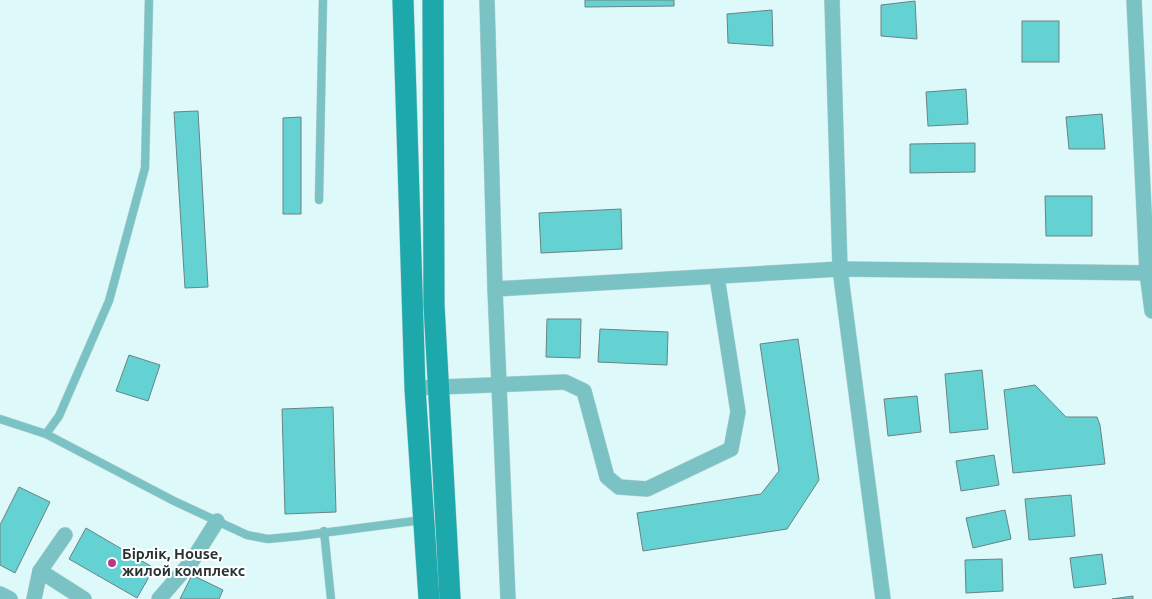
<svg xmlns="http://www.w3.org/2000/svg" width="1152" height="599" viewBox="0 0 1152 599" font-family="Ubuntu,sans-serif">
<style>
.building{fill:#64d2d3;stroke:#6a8383}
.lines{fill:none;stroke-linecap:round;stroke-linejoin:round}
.lane-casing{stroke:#bdd5d5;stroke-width:9}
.street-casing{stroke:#bdd5d5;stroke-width:16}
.secondary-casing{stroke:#bdd5d5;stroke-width:22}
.lane{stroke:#7ac2c3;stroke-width:8}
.street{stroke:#7ac2c3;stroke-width:15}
.secondary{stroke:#1da9ab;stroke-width:21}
.poi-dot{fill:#b63886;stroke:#fff;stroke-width:2}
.labels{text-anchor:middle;stroke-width:4;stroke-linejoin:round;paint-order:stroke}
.poi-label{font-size:15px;font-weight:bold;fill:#293333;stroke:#fff;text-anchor:start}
</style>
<rect width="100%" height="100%" fill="#def9f9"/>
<g class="building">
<path d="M585,0h89v6l-89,1z"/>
<path d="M915,1l2,38 -36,-3v-31z"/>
<path d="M772,10l1,36 -45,-3 -1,-29z"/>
<rect x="1022" y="21" width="37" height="41"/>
<path d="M966,89l2,35 -40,2 -2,-34z"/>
<path d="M198,111l10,176 -23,1 -11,-176z"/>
<path d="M1102,114l3,35h-36l-3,-32z"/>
<path d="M301,117v97h-18v-96z"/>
<path d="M975,143v29l-65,1v-29z"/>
<path d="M1045,196h47v40h-46z"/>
<path d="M621,209l1,40 -81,4 -2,-40z"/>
<path d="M547,319h34l-1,39 -34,-1z"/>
<path d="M600,329l68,3 -1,33 -69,-3z"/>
<path d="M798,339l21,141 -32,49 -144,22 -6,-38 124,-19 18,-23 -19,-127z"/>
<path d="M129,355l31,10 -12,36 -32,-10z"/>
<path d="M982,370l6,59 -38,4 -5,-59z"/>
<path d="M1035,385l31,32h31l3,8 5,39 -92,9 -9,-83z"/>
<path d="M917,396l4,36 -33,4 -4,-37z"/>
<path d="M333,407l3,105 -51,2 -3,-105z"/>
<path d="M994,455l5,30 -38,6 -5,-30z"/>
<path d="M19,487l31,15 -35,71 -15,-8v-40z"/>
<path d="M1071,495l4,41 -46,4 -4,-41z"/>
<path d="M1005,510l6,29 -38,9 -7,-30z"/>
<path d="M86,528l68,40 -17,30 -68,-39z"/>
<path d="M1102,554l4,30 -32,4 -4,-30z"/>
<path d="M1002,559l1,32 -37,2 -1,-33z"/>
<path d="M192,575l31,15 -4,9h-39z"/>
<path d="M1133,596v3h-21z"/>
</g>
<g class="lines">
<g class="lane-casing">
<g id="lane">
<path d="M319,200l4,-200"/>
<path d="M0,419l46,15 13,-18 50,-115 36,-133 4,-168"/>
<path d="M46,434l128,67 73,34 21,4 31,-3 123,-16"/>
<path d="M324,531l7,68"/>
</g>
</g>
<g class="street-casing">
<g id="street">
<path d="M487,0l8,289 13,310"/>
<path d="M832,0l8,269 43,330"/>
<path d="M1134,0l13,273 5,38"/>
<path d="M495,289l345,-20 312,4"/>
<path d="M415,388l150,-6 19,9 23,86 12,10 28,2 84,-40 7,-37 -21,-135"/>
<path d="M40,571l44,28"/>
<path d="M0,594l10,5"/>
<path d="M34,599l6,-28 25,-36"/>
<path d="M159,599l33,-38 25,-40"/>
</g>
</g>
<g class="secondary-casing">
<g id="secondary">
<path d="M403,0l12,388 14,211"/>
<path d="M433,0l1,305 16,294"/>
</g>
</g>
<use href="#lane" class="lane"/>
<use href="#street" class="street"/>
<use href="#secondary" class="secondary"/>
</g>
<circle class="poi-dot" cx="112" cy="563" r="5"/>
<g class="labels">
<g class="poi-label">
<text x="122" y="559">Бірлік, House,<tspan x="122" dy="17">жилой комплекс</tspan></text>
</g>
</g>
</svg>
